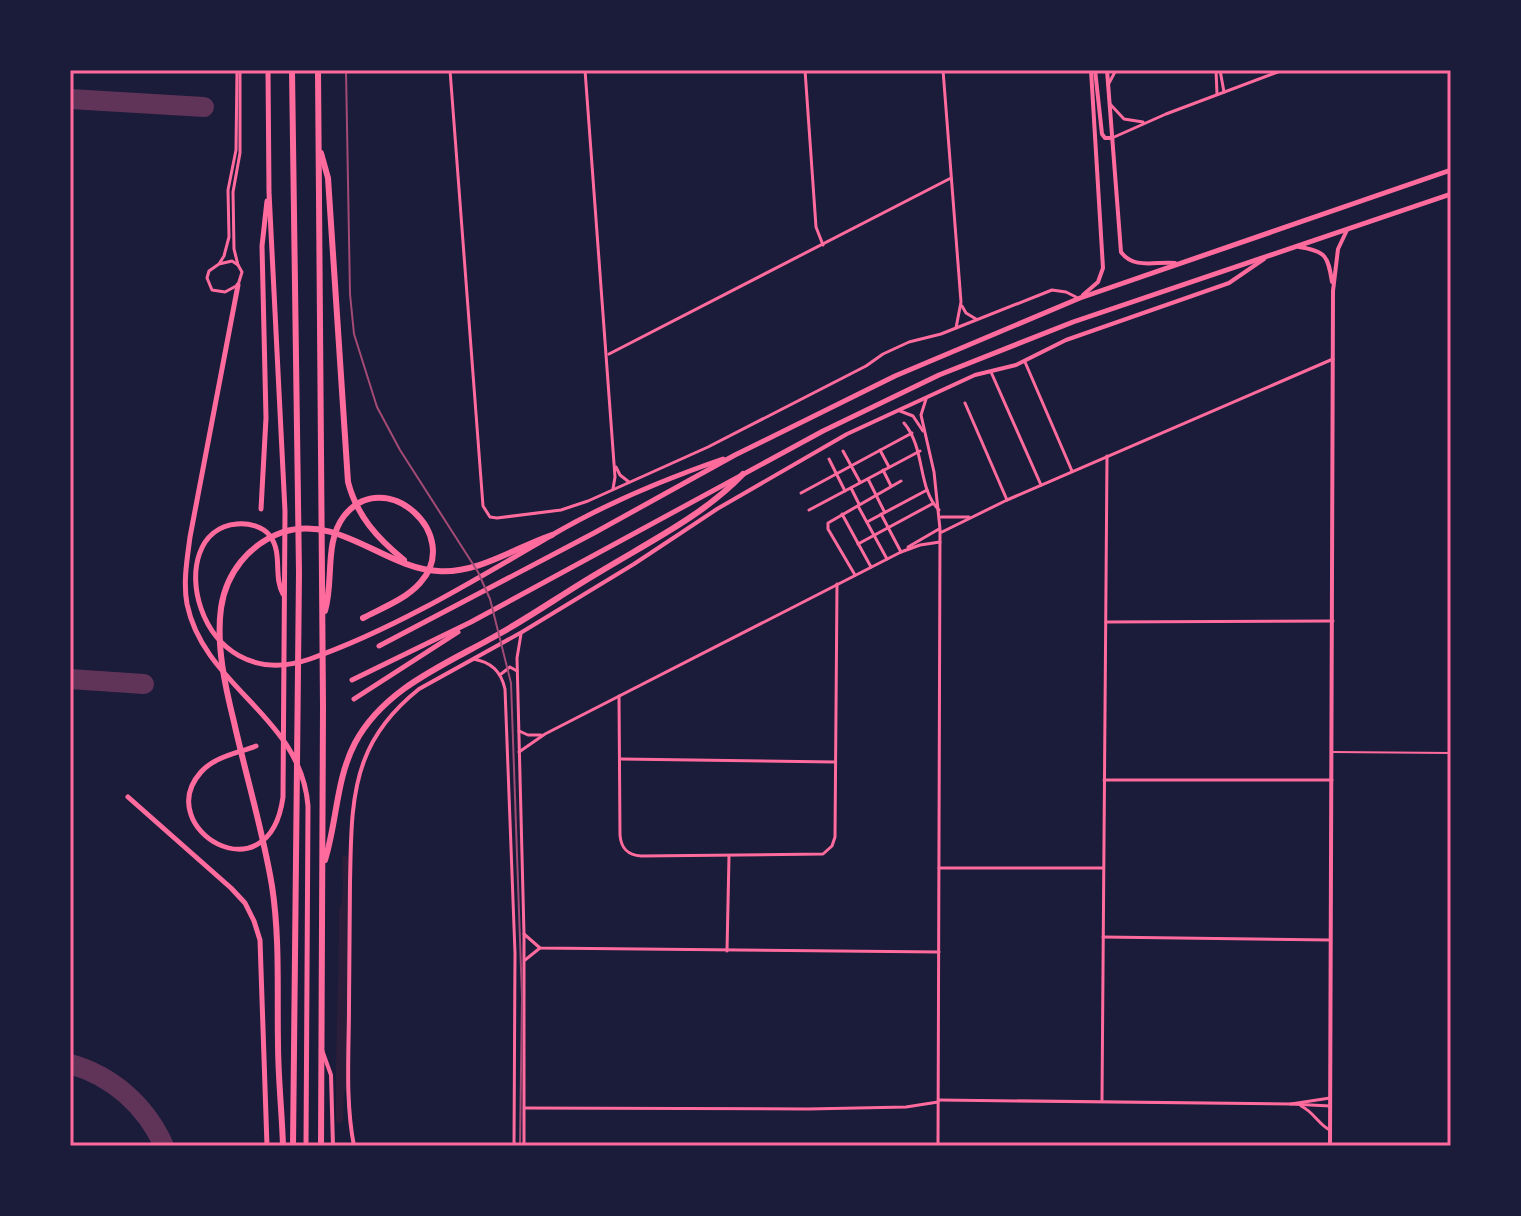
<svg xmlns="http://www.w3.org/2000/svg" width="1521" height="1216" viewBox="0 0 1521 1216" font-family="Overpass,sans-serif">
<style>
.green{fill:#2a1e3b}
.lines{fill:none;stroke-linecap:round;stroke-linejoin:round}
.taxiway{stroke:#603358;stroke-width:20}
.service{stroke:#ff6b9d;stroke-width:2}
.minor{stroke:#ff6b9d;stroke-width:3}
.tertiary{stroke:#ff6b9d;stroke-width:4}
.primary{stroke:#ff6b9d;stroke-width:5}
.trunk{stroke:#ff6b9d;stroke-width:6}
.rail{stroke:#a44b75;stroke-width:2}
.neatline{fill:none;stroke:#ff6b9d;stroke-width:3}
</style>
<rect width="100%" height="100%" fill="#1b1b3a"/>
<path class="green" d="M342,855l7,2 -2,233 -3,1 -1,30 -3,3 -4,-2c-1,-71 3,-141 3,-212 6,-10 3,-40 3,-55z"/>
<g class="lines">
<g class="taxiway">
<path d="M70,99l134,8"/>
<path d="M70,679l74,5"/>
<path d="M70,1064c43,12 76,42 94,82"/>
</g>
<path class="service" d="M1332,752l119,1"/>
<g class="minor">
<path d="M450,70l33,436 7,11 7,1 64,-8 27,-9 120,-54 158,-81 17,-12 26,-12 32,-8 111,-44 14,2 10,5"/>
<path d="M585,70l30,407 -2,12"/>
<path d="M805,70l11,157 7,18"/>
<path d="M943,70l18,232 -5,26"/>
<path d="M1216,70l1,24"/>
<path d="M1220,70l4,22"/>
<path d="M1108,85l8,-15"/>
<path d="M1110,104l14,15 19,3"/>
<path d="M1112,138l54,-24 117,-44"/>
<path d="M219,264l13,-3 6,4 4,7 -4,13 -13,7 -13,-2 -5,-12 2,-7 10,-7 5,-8 5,-19 -1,-47 8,-40 1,-80"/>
<path d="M238,265l-4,-16 -1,-57 7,-39v-83"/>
<path d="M962,306l4,7 10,6"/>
<path d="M609,354l342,-176"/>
<path d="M1025,362l47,109"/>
<path d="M991,372l50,113"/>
<path d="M926,399l-5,16 13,57 6,57 -2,617"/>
<path d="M965,403l42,97"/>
<path d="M900,411l13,5 10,15"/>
<path d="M904,423c22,26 13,65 35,87"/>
<path d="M880,450l9,17"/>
<path d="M843,451l17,31"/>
<path d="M829,459l16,32"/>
<path d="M616,467l4,8 9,7"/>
<path d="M883,470l8,16"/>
<path d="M868,479l16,32"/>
<path d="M851,488l8,16"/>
<path d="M801,493l111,-60"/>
<path d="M858,506l29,53"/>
<path d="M809,510l111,-59"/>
<path d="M842,514l29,53"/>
<path d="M881,514l20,38"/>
<path d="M941,517h28"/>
<path d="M867,522l60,-32"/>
<path d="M942,532l65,-32 326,-141"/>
<path d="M858,544l74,-40"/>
<path d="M908,547l31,-18"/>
<path d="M855,575l-27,-46v-6l73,-42"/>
<path d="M1106,622l227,-1"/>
<path d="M521,634l-4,24 7,276v212"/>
<path d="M473,659c18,3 28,12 32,30l10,264 -1,193"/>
<path d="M501,674l9,-7 7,4"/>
<path d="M619,696l1,139c1,13 7,20 21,21l182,-2 9,-8 3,-9 2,-253"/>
<path d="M519,731l9,4h13"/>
<path d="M519,752l26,-18 356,-182 19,-7 20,-3"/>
<path d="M621,759l214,3"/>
<path d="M1104,780h228"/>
<path d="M939,868h164"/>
<path d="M524,934l16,14 399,4"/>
<path d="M1103,937l227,3"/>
<path d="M727,951l2,-95"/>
<path d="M525,960l15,-12"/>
<path d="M939,1100l352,4 39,-6"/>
<path d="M1102,1100l5,-644"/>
<path d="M1291,1104l39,2"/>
<path d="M1301,1106c13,6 18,19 29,24"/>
<path d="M525,1108l283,1 98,-2 32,-5"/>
</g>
<g class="tertiary">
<path d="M1095,70l7,64 3,4h7"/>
<path d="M1107,70l14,182c13,18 35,9 54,11"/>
<path d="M1299,247c27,4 29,9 33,35"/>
<path d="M1083,295l15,-13 5,-14 -12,-198"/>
<path d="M322,1050l9,25 2,71"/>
<path d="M354,1146c-9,-46 -5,-94 -5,-141 0,-41 1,-82 1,-123 1,-39 0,-84 14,-121 11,-30 30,-52 55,-72l103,-57 112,-68 83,-55 130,-75 128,-59 41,-10 50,-25 163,-57 35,-24"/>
<path d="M1330,1146l3,-855 5,-42 9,-19"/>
</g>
<g class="primary">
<path d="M238,285l-48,252c-3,23 -7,45 -3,67 17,83 114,112 121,202l-2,340"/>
<path d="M261,509l5,-91 -4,-172 5,-45"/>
<path d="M283,594c-10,-18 0,-41 -13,-58 -7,-10 -22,-13 -33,-12 -77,6 -43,175 73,135 85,-30 165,-79 242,-124 53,-31 113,-56 171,-76"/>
<path d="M379,646l215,-113 141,-78 160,-79 185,-78 371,-128"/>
<path d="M352,680l119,-58 352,-191 116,-56 134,-53 378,-128"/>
<path d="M354,699l104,-67"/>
<path d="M256,746c-18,7 -42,11 -55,26 -50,56 68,128 82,25l2,-286 -16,-319 -1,-122"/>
<path d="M128,797l103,91 14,15 9,18 6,19 7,206"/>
</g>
<g class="trunk">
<path d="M292,70l7,503 -6,573"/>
<path d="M318,70l5,636 -2,440"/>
<path d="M321,153l7,25 20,304c9,34 29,56 56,78"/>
<path d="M325,611c9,-30 -1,-69 19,-95 41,-52 120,19 76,67 -14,16 -38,25 -57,35"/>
<path d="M325,860c12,-38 11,-81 30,-117 30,-56 92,-79 144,-109 34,-19 65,-41 99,-61 49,-30 105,-57 145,-99"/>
<path d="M283,1146c-1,-34 -5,-68 -5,-103 -1,-52 2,-105 -6,-157 -9,-55 -26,-110 -38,-164 -9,-36 -18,-77 -13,-114 5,-35 28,-64 62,-76 56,-18 101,36 155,39 40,3 78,-24 114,-36"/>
</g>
<path class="rail" d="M346,70l4,224 4,40 23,73 23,43 78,122 12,27 21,84 11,314 -2,149"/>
</g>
<rect width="1521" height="1216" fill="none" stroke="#1b1b3a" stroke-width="144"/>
<rect x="72" y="72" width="1377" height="1072" class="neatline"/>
</svg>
